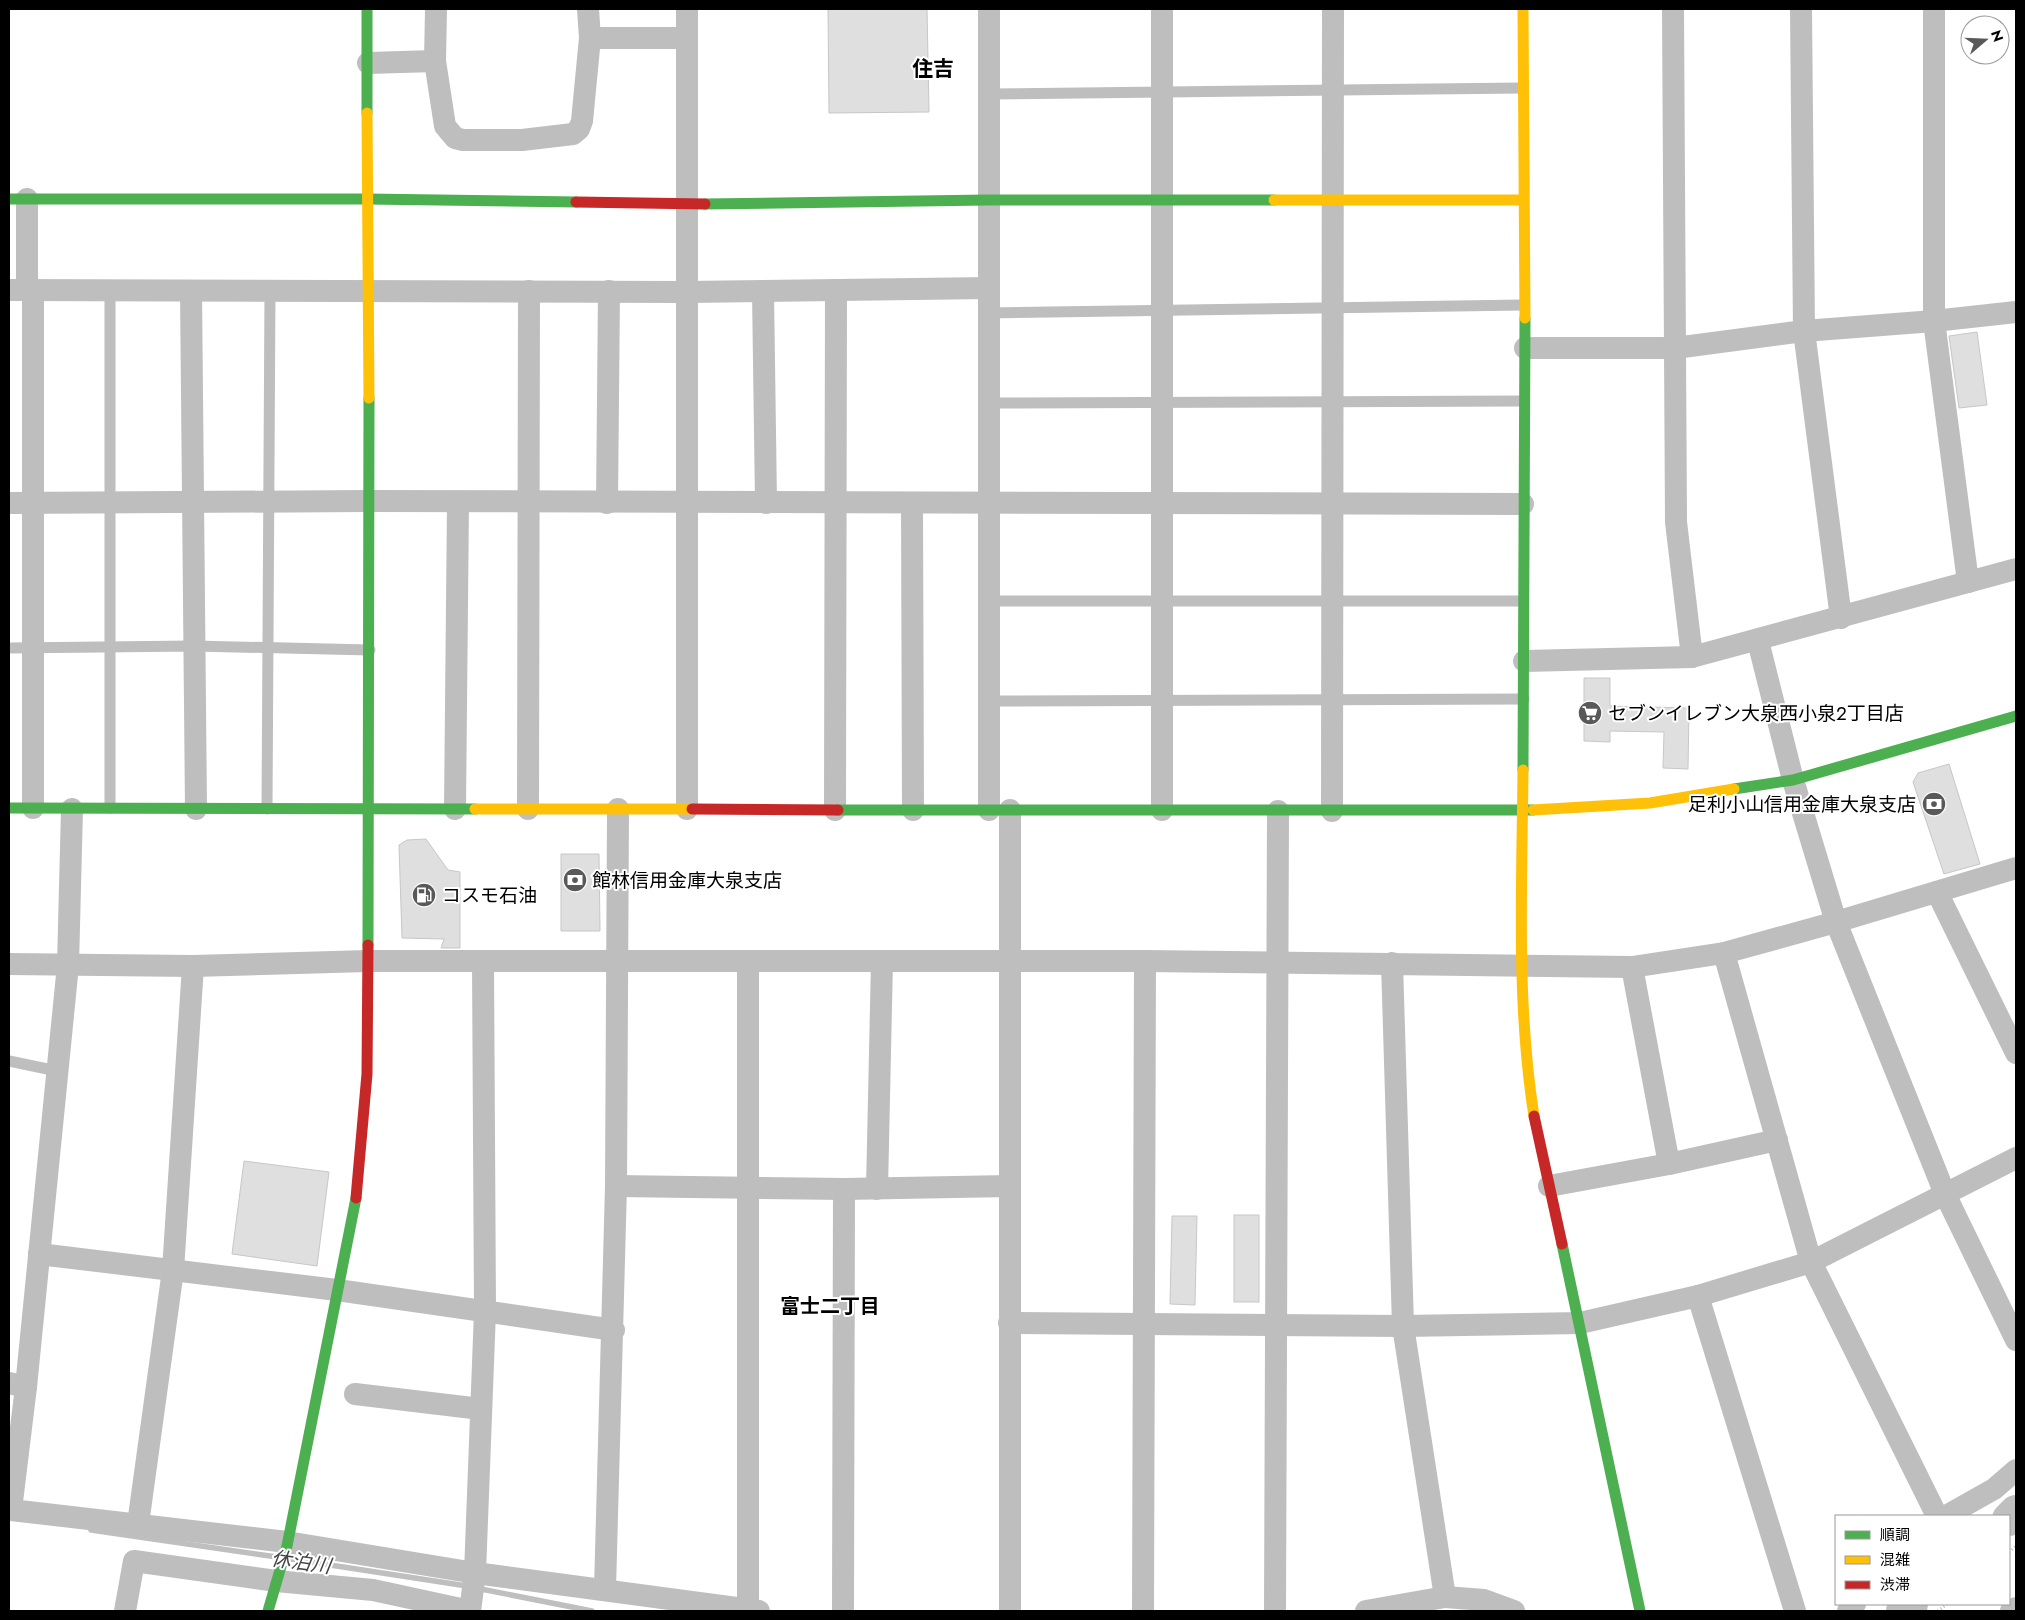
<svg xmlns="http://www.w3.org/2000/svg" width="2025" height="1620" viewBox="0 0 2025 1620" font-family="Jost,'Noto Sans JP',sans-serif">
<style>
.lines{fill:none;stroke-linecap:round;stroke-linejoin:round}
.stream{stroke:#bfbfbf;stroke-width:5.5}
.river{stroke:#bfbfbf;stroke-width:34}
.building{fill:#dfdfdf;stroke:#c7c7c7}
.path{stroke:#b9b9b9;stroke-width:3;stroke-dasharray:1 2.5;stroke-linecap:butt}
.lane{stroke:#bebebe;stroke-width:11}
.street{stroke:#bebebe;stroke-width:22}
.fast{stroke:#4caf50;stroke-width:11}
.slow{stroke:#ffc107;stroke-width:11}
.jam{stroke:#c62828;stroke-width:11}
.labels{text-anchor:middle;stroke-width:4;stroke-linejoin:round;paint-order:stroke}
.poi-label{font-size:19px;fill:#000;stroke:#fff;text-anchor:start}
.neighbourhood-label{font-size:20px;font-weight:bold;fill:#000;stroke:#fff}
.water-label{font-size:20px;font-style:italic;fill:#444;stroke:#fff}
.quarter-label{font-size:21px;font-weight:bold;fill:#000;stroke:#fff}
</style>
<rect width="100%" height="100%" fill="#fff"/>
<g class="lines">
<g class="stream">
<path d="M91,1530l186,27"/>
<path d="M291,1559l176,27"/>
<path d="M476,1588l116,23"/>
</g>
<g class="river">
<path d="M2009,1519l7,-7"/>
<path d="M1903,1611l8,-7"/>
</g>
</g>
<g class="building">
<path d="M828,9h99l2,103 -100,1z"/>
<path d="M1977,332l10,73 -28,3 -10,-72z"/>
<path d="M1584,678h26v28l79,2 -1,61 -25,-1 1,-36 -54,-1v11l-26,-1z"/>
<path d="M1949,764l31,100 -36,10 -31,-92 5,-9z"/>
<path d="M426,839l22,31 12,2v76h-19l3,-9 -42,-1 -3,-93 8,-5z"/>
<path d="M561,854h38l1,77h-39z"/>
<path d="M244,1161l85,11 -12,94 -85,-12z"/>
<rect x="1234" y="1215" width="25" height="87"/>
<path d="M1172,1216h25l-2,89 -25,-1z"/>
</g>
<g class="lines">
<g class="path">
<path d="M2009,1552l7,-6"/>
<path d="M1938,1611l9,-7"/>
</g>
<g class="lane">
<path d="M989,94l534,-6"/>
<path d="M988,313l535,-8"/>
<path d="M988,403l535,-2"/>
<path d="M989,601h534"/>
<path d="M9,648l185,-2 176,4"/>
<path d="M989,701l535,-2"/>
<path d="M110,808v-517"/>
<path d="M267,809l3,-518"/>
<path d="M9,1061l48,10"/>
</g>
<g class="street">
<path d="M436,9l-1,52 10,65 10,12 8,2h59l51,-6 6,-5 3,-8 8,-83 -2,-29"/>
<path d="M1673,9l3,513 16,135"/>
<path d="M1801,9l3,322 37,287"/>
<path d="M1934,9v312l34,261"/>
<path d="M590,38h97"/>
<path d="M368,63l67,-2"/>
<path d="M9,290l677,2 303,-4"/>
<path d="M27,290v-91"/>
<path d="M191,291l5,518"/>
<path d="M763,291l3,212"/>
<path d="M1525,348h150l129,-17 130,-10 82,-9"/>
<path d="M9,503l358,-2 1156,3"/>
<path d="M607,503l2,-212"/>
<path d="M912,504l1,306"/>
<path d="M1758,641l35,139 43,142 109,272 71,146"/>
<path d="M1524,661l168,-4 324,-88"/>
<path d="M33,808v-518"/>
<path d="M455,809l3,-307"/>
<path d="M528,809l1,-518"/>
<path d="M687,809v-800"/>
<path d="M835,810l1,-519"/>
<path d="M989,810v-801"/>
<path d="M1162,810v-801"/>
<path d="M1332,811l1,-802"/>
<path d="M1937,892l79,161"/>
<path d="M1724,953l87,309 126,254"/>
<path d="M748,962v648"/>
<path d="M9,964l184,2 175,-5h777l487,6 92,-14 112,-31 180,-54"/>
<path d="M1632,967l37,197 108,-24"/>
<path d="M616,1186l228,3 166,-3"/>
<path d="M1549,1186l120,-22"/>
<path d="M877,1189l5,-228"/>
<path d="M39,1254l298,36 277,40"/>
<path d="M1698,1296l97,315"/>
<path d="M1009,1323l394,3 177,-3 118,-27 113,-34 205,-104"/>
<path d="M9,1383l17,4 42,-422 4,-156"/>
<path d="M26,1387l-15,123 276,32 188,31 284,38"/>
<path d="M355,1394l126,15"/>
<path d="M1946,1516l48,-27 22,-19"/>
<path d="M138,1524l35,-254 20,-304"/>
<path d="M605,1589l11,-403 2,-377"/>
<path d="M1445,1597l39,3 30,11"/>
<path d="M125,1611l9,-50 142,20 97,9 97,21"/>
<path d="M470,1611l5,-38 10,-262 -2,-349"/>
<path d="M843,1611l1,-422"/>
<path d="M1010,1611v-801"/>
<path d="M1143,1611l2,-650"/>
<path d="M1275,1611l3,-800"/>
<path d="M1366,1611l79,-14 -42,-271 -11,-363"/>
<path d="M1848,1611l7,-7"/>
<path d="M2011,1611l5,-3"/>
</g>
<g class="fast">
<path d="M367,9v104"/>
<path d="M9,199h358l209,3"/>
<path d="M705,204l283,-4h286"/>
<path d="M1523,770l2,-452"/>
<path d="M1734,789l59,-9 223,-64"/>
<path d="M9,808l466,1"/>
<path d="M838,810h695"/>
<path d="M368,945l1,-547"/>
<path d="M1562,1244l78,367"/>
<path d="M268,1611l19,-65 69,-348"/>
</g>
<g class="slow">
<path d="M1523,9l2,309"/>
<path d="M367,113l2,285"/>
<path d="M1274,200h249"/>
<path d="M1523,770c-1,115 -7,232 11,346"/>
<path d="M475,809h217"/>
<path d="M1533,810l117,-7 84,-14"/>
</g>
<g class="jam">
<path d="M576,202l129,2"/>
<path d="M692,809l146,1"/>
<path d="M1534,1116l28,128"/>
<path d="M356,1198l11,-124 1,-129"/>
</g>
</g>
<defs>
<g id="supermarket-disc" transform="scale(1.25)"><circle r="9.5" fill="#595959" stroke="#fff"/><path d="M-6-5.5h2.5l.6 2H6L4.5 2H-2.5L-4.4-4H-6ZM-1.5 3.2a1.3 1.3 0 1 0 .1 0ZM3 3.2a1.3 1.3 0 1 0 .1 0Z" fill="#fff"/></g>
<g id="bank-disc" transform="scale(1.25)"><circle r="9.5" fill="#595959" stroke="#fff"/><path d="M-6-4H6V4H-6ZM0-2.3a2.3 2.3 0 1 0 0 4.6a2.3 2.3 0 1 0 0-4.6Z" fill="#fff"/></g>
<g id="fuel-disc" transform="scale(1.25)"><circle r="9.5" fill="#595959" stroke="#fff"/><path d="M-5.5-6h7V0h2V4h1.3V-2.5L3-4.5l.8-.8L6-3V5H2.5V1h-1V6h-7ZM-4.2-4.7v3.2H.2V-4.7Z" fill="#fff"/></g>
</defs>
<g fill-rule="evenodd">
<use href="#supermarket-disc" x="1590" y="713"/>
<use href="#bank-disc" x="1934" y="804"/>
<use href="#bank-disc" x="575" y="880"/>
<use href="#fuel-disc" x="424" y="895"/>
</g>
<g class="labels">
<g class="poi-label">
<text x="1608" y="720">セブンイレブン大泉西小泉2丁目店</text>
<text x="1916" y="811" text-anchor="end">足利小山信用金庫大泉支店</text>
<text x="592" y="887">館林信用金庫大泉支店</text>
<text x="442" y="902">コスモ石油</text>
</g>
<g class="neighbourhood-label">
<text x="830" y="1313">富士二丁目</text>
</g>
<g class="water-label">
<text transform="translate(301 1562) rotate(8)" y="7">休泊川</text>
</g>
<g class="quarter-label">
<text x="933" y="76">住吉</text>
</g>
</g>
<rect width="2025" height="1620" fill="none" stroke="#000000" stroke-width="20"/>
<rect x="1835" y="1515" width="175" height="90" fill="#ffffff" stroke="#999999"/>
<rect x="1845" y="1531" width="25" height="8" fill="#4caf50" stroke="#999999"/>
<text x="1880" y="1540" font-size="15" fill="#000000">順調</text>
<rect x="1845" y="1556" width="25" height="8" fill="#ffc107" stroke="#999999"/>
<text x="1880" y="1565" font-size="15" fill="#000000">混雑</text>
<rect x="1845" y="1581" width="25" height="8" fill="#c62828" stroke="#999999"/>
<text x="1880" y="1590" font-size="15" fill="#000000">渋滞</text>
<g transform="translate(1985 40) rotate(71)"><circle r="24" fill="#ffffff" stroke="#999999"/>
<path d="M0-4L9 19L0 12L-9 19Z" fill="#595959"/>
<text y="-8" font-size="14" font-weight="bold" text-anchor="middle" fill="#000000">N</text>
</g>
</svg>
